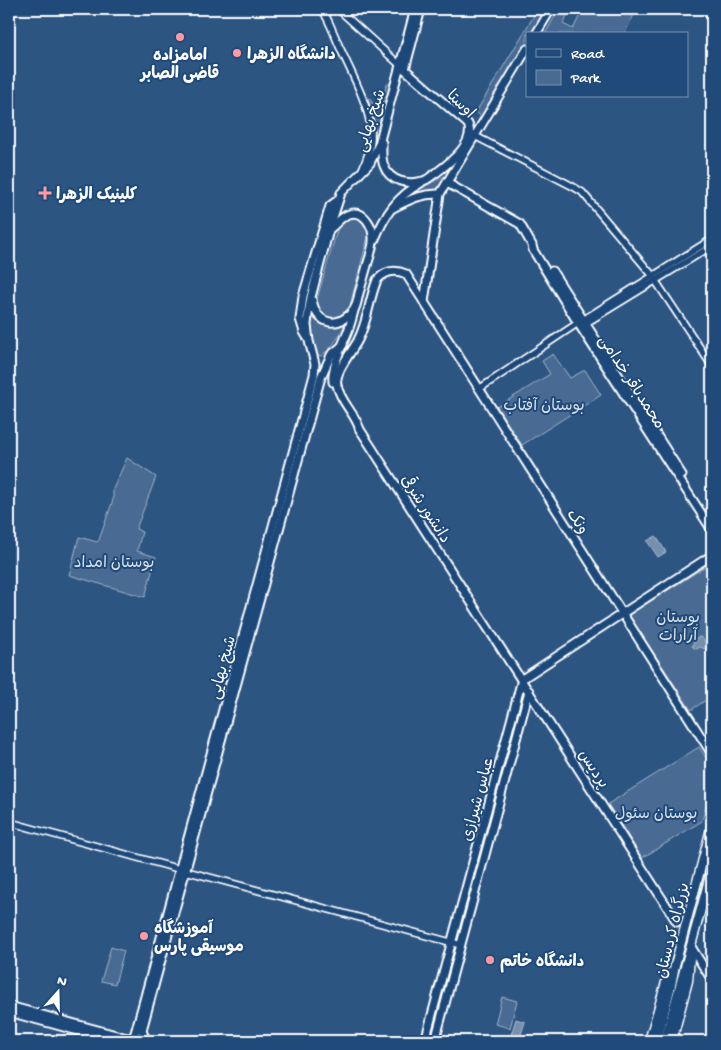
<svg xmlns="http://www.w3.org/2000/svg" width="721" height="1050" viewBox="0 0 721 1050" font-family="'Gochi Hand','Playpen Sans Arabic',sans-serif">
<style>
.green{fill:#486b92;stroke:#a4b5c8}
.water{fill:#748fad;stroke:#acbcce}
.lines{fill:none;stroke-linecap:round;stroke-linejoin:round}
.minor-casing{stroke:#fff;stroke-width:9}
.major-casing{stroke:#fff;stroke-width:11}
.highway-casing{stroke:#fff;stroke-width:11}
.minor{stroke:#1f4a7a;stroke-width:5.5}
.major{stroke:#1f4a7a;stroke-width:7}
.highway{stroke:#1f4a7a;stroke-width:8}
.poi-dot{fill:#ff9aa2;stroke:#1f4a7a;stroke-width:2}
.labels{text-anchor:middle;stroke-width:4;stroke-linejoin:round;paint-order:stroke}
.poi-label{font-size:16px;font-weight:bold;fill:#fff;stroke:#1f4a7a;text-anchor:start}
.street-label{font-size:16px;fill:#fff;stroke:#1f4a7a}
.park-label{font-size:16px;fill:#dae1e9;stroke:#1f4a7a}
</style>
<rect width="100%" height="100%" fill="#2c5582"/>
<filter id="ink" filterUnits="userSpaceOnUse"><feTurbulence type="fractalNoise" baseFrequency=".02" numOctaves="2"/><feDisplacementMap in="SourceGraphic" scale="10" xChannelSelector="R" yChannelSelector="G"/><feConvolveMatrix kernelMatrix="1 2 1 2 8 2 1 2 1" color-interpolation-filters="sRGB"/></filter>
<g filter="url(#ink)">
<g class="green">
<path d="M538,9h8l-14,25h-5v8l-44,76 -7,-6z"/>
<path d="M559,9h11l-7,15 10,5 10,-20h54l-13,25h-79z"/>
<path d="M387,83l4,1 -15,54 -3,-24 -5,-15 2,-1 2,5h10z"/>
<path d="M445,176l-7,15h-14l-23,11 11,-10z"/>
<path d="M354,216c10,4 14,11 14,21l-19,72c-10,17 -33,9 -32,-10l21,-72c4,-7 9,-9 16,-11z"/>
<path d="M312,317c9,11 22,12 34,4 -5,14 -13,26 -25,35l-4,-1 -2,-2 -4,-26z"/>
<path d="M553,354l17,24 15,-8 16,25 -79,50 -25,-38 53,-33 -8,-13z"/>
<path d="M127,458l29,19 -20,52 6,3 -5,19 19,6 -11,40 -76,-22 10,-38 18,5 2,-2 14,-40v-11z"/>
<path d="M711,563l1,2v131l-21,14 -62,-95z"/>
<path d="M699,747l13,20v16l-10,38 -60,37 -34,-54z"/>
<path d="M712,838v13l-33,120h-2z"/>
<path d="M111,947l13,4 -9,33 -14,-3z"/>
<path d="M502,997l15,4 -7,27 -15,-4z"/>
</g>
<g class="water">
<path d="M656,536l10,16 -8,5 -11,-16z"/>
<path d="M699,637c6,1 5,6 8,10l-2,2 -5,-2 -3,2 -3,-1 -2,-2 3,-6z"/>
<path d="M516,1019l9,3 -6,19 -9,-3z"/>
</g>
<g class="lines">
<g class="minor-casing">
<g id="minor">
<path d="M322,9c8,13 13,28 19,41 11,24 29,57 30,83 1,13 -4,25 -9,37"/>
<path d="M338,9l63,57"/>
<path d="M475,136l97,50 10,6 71,84"/>
<path d="M655,280l57,86"/>
<path d="M583,325l129,-79"/>
<path d="M479,389l99,-66 134,-84"/>
<path d="M9,822l177,49 275,74"/>
</g>
</g>
<g class="major-casing">
<g id="major">
<path d="M536,34l15,-25"/>
<path d="M405,69l16,-60"/>
<path d="M382,143c0,7 -1,16 2,23 6,16 24,19 39,15 5,-1 9,-6 13,-8 13,-10 40,-30 32,-49l-67,-58"/>
<path d="M447,183l73,41 12,21 1,5 45,73 134,207"/>
<path d="M393,208c16,-8 29,-15 47,-14"/>
<path d="M374,241c11,-26 22,-44 47,-58"/>
<path d="M552,271l130,204"/>
<path d="M312,300c2,10 6,20 18,22 9,2 20,-6 25,-14 2,-4 3,-10 4,-15 4,-12 7,-25 11,-37 1,-5 3,-10 3,-15 1,-13 -8,-32 -24,-27 -7,2 -12,9 -18,14"/>
<path d="M424,302l16,-108 87,-145"/>
<path d="M307,337l-3,-5 -4,-13 3,-23 27,-90 8,-6"/>
<path d="M333,382c-2,-14 10,-38 15,-51 3,-8 5,-16 7,-24"/>
<path d="M359,428l318,494"/>
<path d="M360,430c-4,-16 -20,-28 -23,-45 -3,-13 15,-33 21,-45 10,-19 11,-41 19,-60 8,-9 18,-11 29,-6l18,28 288,452"/>
<path d="M691,947l21,33"/>
<path d="M9,1006l129,35"/>
<path d="M9,1012l106,29"/>
<path d="M127,1038h5l3,-5 179,-658 1,-11 -6,-23 -2,-16 1,-10 3,-18 18,-67 12,-37 29,-30 9,-19 36,-135"/>
<path d="M149,1041l-5,-5 -2,-6 109,-399 70,-254 10,-22 12,-10"/>
<path d="M425,1041l91,-339 6,-23 190,-124"/>
<path d="M435,1041l94,-350"/>
</g>
</g>
<g class="highway-casing">
<g id="highway">
<path d="M649,1041l17,-59 4,-9"/>
<path d="M657,1041l14,-56 4,-20 37,-140"/>
<path d="M665,1041c15,-58 32,-115 47,-173"/>
<path d="M672,1041l16,-60 2,-23"/>
</g>
</g>
<use href="#minor" class="minor"/>
<use href="#major" class="major"/>
<use href="#highway" class="highway"/>
</g>
</g>
<g class="poi-dot">
<circle cx="180" cy="37" r="5"/>
<circle cx="237" cy="53" r="5"/>
<path d="M42.5 185.5h5v5h5v5h-5v5h-5v-5h-5v-5h5z"/>
<circle cx="144" cy="936" r="5"/>
<circle cx="490" cy="960" r="5"/>
</g>
<g class="labels">
<g class="poi-label">
<text x="247" y="59">دانشگاه الزهرا</text>
<text x="180" y="60" text-anchor="middle">امامزاده<tspan x="180" dy="18">قاضی الصابر</tspan></text>
<text x="56" y="199">کلینیک الزهرا</text>
<text x="154" y="933">آموزشگاه<tspan x="154" dy="18">موسیقی پارس</tspan></text>
<text x="500" y="966">دانشگاه خاتم</text>
</g>
<g class="street-label">
<text transform="translate(462 103) rotate(45)" y="6">اوستا</text>
<text transform="translate(369 120) rotate(-72)" y="6">شیخ بهایی</text>
<text transform="translate(633 381) rotate(57)" y="6">محمدباقر خدامی</text>
<text transform="translate(427 508) rotate(57)" y="6">دانشور شرقی</text>
<text transform="translate(579 521) rotate(57)" y="6">ونک</text>
<text transform="translate(221 667) rotate(-75)" y="6">شیخ بهایی</text>
<text transform="translate(595 768) rotate(57)" y="6">پردیس</text>
<text transform="translate(476 799) rotate(-75)" y="6">عباس شیرازی</text>
<text transform="translate(671 930) rotate(-76)" y="6">بزرگراه کردستان</text>
</g>
<g class="park-label">
<text x="544" y="410">بوستان آفتاب</text>
<text x="114" y="567">بوستان امداد</text>
<text x="678" y="622">بوستان<tspan x="678" dy="18">آرارات</tspan></text>
<text x="656" y="818">بوستان سئول</text>
</g>
</g>
<rect width="721" height="1050" fill="none" stroke="#1f4a7a" stroke-width="30"/>
<rect x="15" y="15" width="691" height="1020" fill="none" stroke="#fff" stroke-width="2" filter="url(#ink)"/>
<rect x="526" y="32" width="162" height="65" fill="#1f4a7a" stroke="#7992af"/>
<rect x="536" y="49" width="25" height="8" fill="#1f4a7a" stroke="#7992af"/>
<text x="571" y="58" font-size="15" fill="#ffffff">Road</text>
<rect x="536" y="70" width="25" height="15" fill="#486b92" stroke="#7992af"/>
<text x="571" y="82" font-size="15" fill="#ffffff">Park</text>
<g transform="translate(58 992) rotate(20)" stroke="#1f4a7a" stroke-width="4" paint-order="stroke">
<path d="M0-4L9 19L0 12L-9 19Z" fill="#ffffff"/>
<text y="-8" font-size="14" font-weight="bold" text-anchor="middle" fill="#ffffff">N</text>
</g>
</svg>
